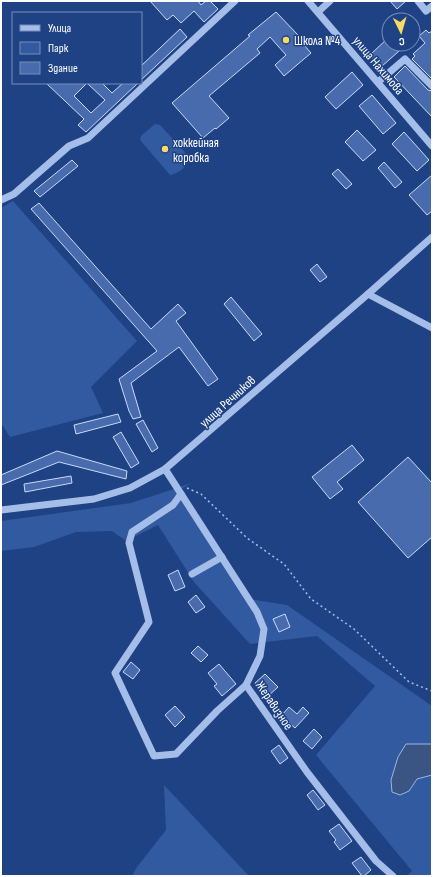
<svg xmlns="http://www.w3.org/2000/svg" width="433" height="877" viewBox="0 0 433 877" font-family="'Sofia Sans Condensed',sans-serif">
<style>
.green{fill:#325aa1}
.water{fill:#3a5484;stroke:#99b8eb}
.building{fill:#476bac;stroke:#cadaf7}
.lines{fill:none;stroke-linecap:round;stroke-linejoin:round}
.path{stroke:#a5bee9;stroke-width:1.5;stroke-dasharray:2 3;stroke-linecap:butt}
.minor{stroke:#a5bee9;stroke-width:7}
.poi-dot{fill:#f8da65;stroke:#1e4283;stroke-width:1.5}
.labels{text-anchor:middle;stroke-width:3;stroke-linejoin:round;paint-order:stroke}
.poi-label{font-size:13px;fill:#fff;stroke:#1e4283;text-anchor:start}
.street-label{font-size:13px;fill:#fff;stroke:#1e4283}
</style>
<rect width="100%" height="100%" fill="#1e4283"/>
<g class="green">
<path d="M155,124l5,1 30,33c-2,8 -12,16 -20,17l-30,-35 1,-4z"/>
<path d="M13,201l124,140 -46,46 12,26 -93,24 -9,-14v-215z"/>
<path d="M192,483l-11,6 68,110 38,6 145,101v38h-12l-11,47 8,-12 15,-4v101h-25l5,-5 -96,-116 59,-69 -58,-50 -67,8 -56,-62 -36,-57 -32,16 -14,-10 -36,1 -42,15 -33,4v-30l130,-18z"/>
<path d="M164,785l85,91h-117l5,-9 29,-37z"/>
</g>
<path class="water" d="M406,744h26v31l-15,4 -8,12 -9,4 -8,-3 -1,-12 7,-23z"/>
<g class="building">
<path d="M150,1h48l3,4 5,-4h4l8,8 -14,13 -10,-11 -13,12 -8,-8 -6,5z"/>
<path d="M390,1h16l-9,8z"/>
<path d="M276,12l22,23 -1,2 14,16 -27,23 -9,-11 11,-10 -16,-18 -13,12 3,4 -51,43 20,22 -13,11 -1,-1 -12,10 -31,-35 78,-67 -2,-1z"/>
<path d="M180,29l7,8 -46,43v-14z"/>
<path d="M426,30l3,3 3,-2v48l-20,-20 3,-3 -2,-2 12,-11 -6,-7z"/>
<path d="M389,37v7h18l-26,23 -11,-12z"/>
<path d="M405,66l23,24 4,1v26l-38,-40z"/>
<path d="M352,72l11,13 -27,24 -11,-12z"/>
<path d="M46,83h41l-13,13 17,17 14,-13 -18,-17h15l10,10 11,-10h15l-52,49 -8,-7 6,-6z"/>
<path d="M372,95l24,28 -13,11 -24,-28z"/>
<path d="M357,130l19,20 -13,11 -18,-19z"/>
<path d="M404,132l25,28 -12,11 -25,-27z"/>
<path d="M72,160l6,6 -38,31 -6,-6z"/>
<path d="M384,162l18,20 -7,6 -17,-20z"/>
<path d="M338,169l14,15 -6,5 -14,-15z"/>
<path d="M432,175v36l-5,4 -18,-20z"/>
<path d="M39,203l112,126 27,-25 8,9 -10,8 42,58 -10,7 -29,-39 -48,36 10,34 -8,2 -4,-8 -10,-32 38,-28 -126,-142z"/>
<path d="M317,264l10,13 -7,5 -10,-12z"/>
<path d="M231,297l31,37 -8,7 -30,-37z"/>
<path d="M118,414l3,8 -45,12 -2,-9z"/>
<path d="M143,420l15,28 -6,4 -16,-28z"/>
<path d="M121,432l18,31 -8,5 -18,-31z"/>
<path d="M352,445l12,15 -27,22 6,7 -13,10 -18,-22z"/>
<path d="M57,451l70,20 -1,8 -67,-17 -58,23v-10z"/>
<path d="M408,457l24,26v54l-24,21 -50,-56z"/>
<path d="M71,476l1,7 -47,9 -1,-8z"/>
<path d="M178,570l7,17 -10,4 -7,-16z"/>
<path d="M196,595l9,12 -9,6 -8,-11z"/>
<path d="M285,614l5,13 -11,5 -6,-13z"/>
<path d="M198,646l10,9 -7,7 -10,-9z"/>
<path d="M131,662l9,8 -7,9 -10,-7z"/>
<path d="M219,664l17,20 -14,12 -8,-10 3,-2 -9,-11z"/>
<path d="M265,674l13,13 -11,10 -12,-14z"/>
<path d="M175,706l10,11 -10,10 -10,-12z"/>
<path d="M289,707l8,7 6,-7 6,6 -14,15 -14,-12z"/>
<path d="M314,729l8,8 -10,12 -9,-8z"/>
<path d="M279,745l9,13 -8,6 -9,-13z"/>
<path d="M313,790l12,15 -7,5 -11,-15z"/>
<path d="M339,824l13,17 -12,9 -6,-8 2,-2 -7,-9z"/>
<path d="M361,857l10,13 -7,6h-2l-10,-13z"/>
</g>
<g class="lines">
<path class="path" d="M187,488l14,6 46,44 37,26 27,35 43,30 55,53 23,9"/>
<g class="minor">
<path d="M308,1l124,145"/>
<path d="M418,1l8,10 6,-5"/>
<path d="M318,12l12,-11"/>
<path d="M378,82l27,-23 27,27"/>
<path d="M1,200l13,-6 55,-48 19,-8 147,-137"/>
<path d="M368,294l64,34"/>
<path d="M165,469l92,143 7,17 -4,27 -14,29 61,87 69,89 17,15"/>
<path d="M181,494l-8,11 -41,27 -3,11 20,79 -34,51 39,83 22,-2 41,-43 29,-26"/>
<path d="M1,510l93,-11 36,-11 35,-19 203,-175 64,-57"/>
<path d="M192,574l30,-17"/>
</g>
</g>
<g class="poi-dot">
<circle cx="286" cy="40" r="4"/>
<circle cx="165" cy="149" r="4"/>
</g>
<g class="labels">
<g class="poi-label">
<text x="294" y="45">Школа №4</text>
<text x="173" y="147">хоккейная<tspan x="173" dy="15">коробка</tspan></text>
</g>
<g class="street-label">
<text transform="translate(379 65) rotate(50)" y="5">улица Нахимова</text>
<text transform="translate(227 401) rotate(-42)" y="5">улица Речников</text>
<text transform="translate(275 705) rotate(56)" y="5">Жеравизное</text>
</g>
</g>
<rect width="433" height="877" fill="none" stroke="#ffffff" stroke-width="4"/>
<rect x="12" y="12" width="130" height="72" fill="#1e4283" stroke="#788eb5"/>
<rect x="20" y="25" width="20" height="6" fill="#a5bee9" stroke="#788eb5"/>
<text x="48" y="32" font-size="12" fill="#ffffff">Улица</text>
<rect x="20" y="42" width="20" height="12" fill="#325aa1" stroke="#788eb5"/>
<text x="48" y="52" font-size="12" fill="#ffffff">Парк</text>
<rect x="20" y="62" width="20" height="12" fill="#476bac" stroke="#788eb5"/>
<text x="48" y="72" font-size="12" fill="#ffffff">Здание</text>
<g transform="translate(401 32) rotate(175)"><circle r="19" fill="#1e4283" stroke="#788eb5"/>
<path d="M0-3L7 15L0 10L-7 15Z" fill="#f8da65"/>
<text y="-6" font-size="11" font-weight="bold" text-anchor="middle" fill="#ffffff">С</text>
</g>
</svg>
